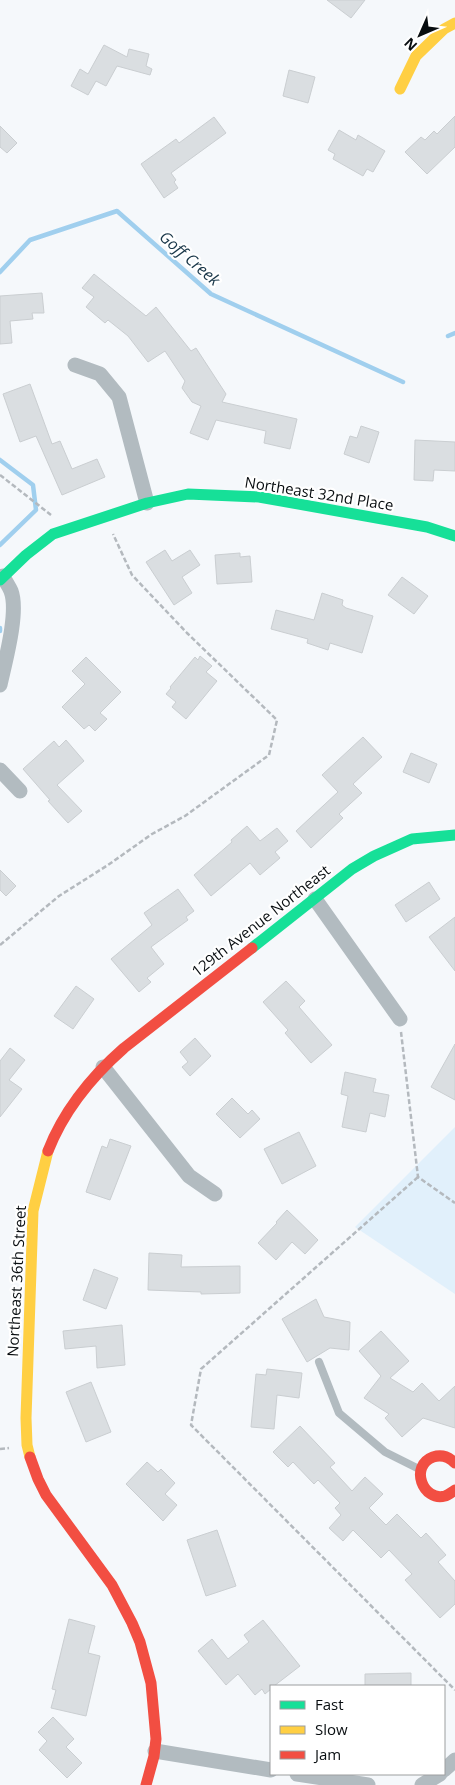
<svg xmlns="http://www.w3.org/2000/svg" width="455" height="1785" viewBox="0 0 455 1785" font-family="'Open Sans',sans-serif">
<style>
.green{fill:#e1f0fb}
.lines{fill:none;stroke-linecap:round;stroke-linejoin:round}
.stream{stroke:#a0cfee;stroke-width:4.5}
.building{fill:#dadee1;stroke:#caced1}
.path{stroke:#b4b9be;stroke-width:2.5;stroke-dasharray:5 2.5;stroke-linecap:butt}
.lane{stroke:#b2bbc0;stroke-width:8}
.street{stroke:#b2bbc0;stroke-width:15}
.fast{stroke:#16e098;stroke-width:11}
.slow{stroke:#ffcf43;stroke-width:11}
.jam{stroke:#f24e42;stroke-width:11}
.labels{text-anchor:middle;stroke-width:4.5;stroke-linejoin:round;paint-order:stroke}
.street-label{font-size:15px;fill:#080d10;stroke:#fff}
.water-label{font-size:16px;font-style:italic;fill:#183648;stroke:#fff}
</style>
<rect width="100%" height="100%" fill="#f5f8fb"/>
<path class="green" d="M455,1127v167l-100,-67z"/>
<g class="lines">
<g class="stream">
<path d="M0,272l30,-32 87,-29 94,83 192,88"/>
<path d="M448,336l7,-3"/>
<path d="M0,460l33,25 3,25 -36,35"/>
<path d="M0,628v3"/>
</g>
</g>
<g class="building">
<path d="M327,0h38l-14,18z"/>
<path d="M104,45l23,12 2,-8 20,5 -3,12 6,3 -2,6 -33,-9 -11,20 -10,-5 -8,14 -17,-9 9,-17 8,5z"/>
<path d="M289,70l26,7 -7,26 -25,-7z"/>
<path d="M455,116v31l-28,27 -22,-22 16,-15 4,3 9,-9 3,3z"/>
<path d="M214,117l12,16 -55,40 5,7 -2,2 4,6 -14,10 -23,-34 35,-25 3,4z"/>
<path d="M0,126l17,17 -10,10 -7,-6z"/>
<path d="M339,130l17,10 2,-5 27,16 -12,21 -6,-3 -4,7 -30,-17 2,-5 -7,-4z"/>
<path d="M94,274l52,42 10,-9 35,44 5,-3 30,46 -4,8 75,17 -7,30 -26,-6 2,-12 -50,-11 -8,20 -18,-7 11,-27 -9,-4 -10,-14 3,-7 -20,-30 -17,11 -20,-26 -20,-16 -3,3 -19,-16 8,-10 -12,-9z"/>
<path d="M42,293l2,20h-12l1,6 -23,2 2,22 -12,1v-48z"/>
<path d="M30,384l22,60 8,-3 12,28 25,-10 8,18 -43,18 -26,-59 -16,6 -17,-48z"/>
<path d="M361,426l18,6 -10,31 -25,-9 6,-18 7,2z"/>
<path d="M415,440l40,2v29l-21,-1 -1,11 -19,-1z"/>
<path d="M165,550l7,11 18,-11 10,15 -18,12 10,16 -18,12 -28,-43z"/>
<path d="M240,553v4l10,-1 2,26 -35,2 -2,-29z"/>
<path d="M402,577l26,19 -14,18 -26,-19z"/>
<path d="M322,593l21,7 -1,5 4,3 27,8 -11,37 -32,-10 -2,7 -21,-7 1,-4 -37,-10 5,-19 38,10z"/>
<path d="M200,656l12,10 -6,6 11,9 -31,38 -14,-12 4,-5 -10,-8 5,-6 -1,-1 25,-30 3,3z"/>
<path d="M86,657l35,35 -21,21 7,6 -12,12 -6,-6 -5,4 -22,-22 23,-23 -13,-13z"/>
<path d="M363,737l19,20 -29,27 9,9 -23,21 4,4 -32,30 -15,-17 42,-39 -16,-17z"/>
<path d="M66,740l18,21 -27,24 25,26 -14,12 -20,-22 2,-1 -27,-31 31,-28 5,6z"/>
<path d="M411,753l26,11 -8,19 -26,-11z"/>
<path d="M247,826l13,15 17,-13 11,13 -13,11 5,6 -20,17 -10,-12 -39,33 -17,-21 38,-33 -1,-2z"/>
<path d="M0,870l16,16 -10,10 -6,-6z"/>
<path d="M429,882l11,17 -34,23 -11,-17z"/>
<path d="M178,889l16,22 -8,6 2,3 -37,27 13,17 -17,14 4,4 -12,10 -28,-33 41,-34 -8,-12z"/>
<path d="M455,917v54l-26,-34z"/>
<path d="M286,981l19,20 -6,6 33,38 -21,18 -26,-30 3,-3 -25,-28z"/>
<path d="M76,986l18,13 -21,30 -19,-13z"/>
<path d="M195,1038l16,18 -21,20 -8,-9 6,-5 -8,-10z"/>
<path d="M455,1044v56l-24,-13z"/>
<path d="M10,1048l15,12 -16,20 13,9 -22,28v-56z"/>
<path d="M345,1072l31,7 -3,13 16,3 -4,22 -15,-4 -4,19 -24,-5 6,-31 -7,-2z"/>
<path d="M232,1098l16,16 4,-4 8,9 -20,19 -24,-24z"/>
<path d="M299,1132l17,34 -34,18 -18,-35z"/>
<path d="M110,1139l21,7 -21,54 -24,-8 16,-46 5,2z"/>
<path d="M287,1210l31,30 -13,14 -13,-12 -16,18 -18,-17 19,-20 -1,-1z"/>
<path d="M149,1253l33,2 -1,12 59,-1v27l-39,1v-2l-53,-2z"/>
<path d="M94,1269l24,9 -12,31 -23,-9z"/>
<path d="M316,1299l8,18 26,5 -1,28 -19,-2 -23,14 -25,-43z"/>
<path d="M122,1325l3,40 -28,3 -1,-22 -31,3 -2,-18z"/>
<path d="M381,1331l28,30 -19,17 23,14 9,-9 17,18 16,-15v42l-32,-10 -21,19 -17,-19 4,-4 -25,-16 17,-22 -22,-25z"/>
<path d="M267,1369l35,4 -3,25 -22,-3 -3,34 -23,-2 5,-53 10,1z"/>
<path d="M91,1382l20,50 -25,10 -20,-50z"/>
<path d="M300,1426l35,37 -5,4 22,24 13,-14 18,17 -14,14 17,17 11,-11 24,24 5,-5 20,22 -8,7 17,19v23l-15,14 -35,-38 7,-6 -23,-24 -8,8 -28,-28 -10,11 -14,-13 12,-13 -6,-7 5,-5 -22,-23 -4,4 -21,-22 -5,5 -15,-15z"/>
<path d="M147,1462l11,10 3,-3 14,14 -10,11 12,11 -14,16 -37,-37z"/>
<path d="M217,1530l19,56 -30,10 -19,-56z"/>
<path d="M69,1619l26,7 -7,27 12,3 -14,60 -35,-8 5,-18 -4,-1z"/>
<path d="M263,1620l37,46 -26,20h-3v3l-6,5 -3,-5 -7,6 -17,-21 -12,11 -28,-34 14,-12 16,20 21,-17 -5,-7z"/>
<path d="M411,1673v13h-46v-12z"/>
<path d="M53,1717l21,22 -8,8 16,16 -15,15 -28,-28 8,-9 -9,-9z"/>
</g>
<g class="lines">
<g class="path">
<path d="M0,475l51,40"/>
<path d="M0,945l59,-49 49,-31 44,-31 33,-18 84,-61 8,-35 -90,-87 -55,-58 -19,-41"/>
<path d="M401,1032l17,145 37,26"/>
<path d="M418,1177l-217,192 -10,56 264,265"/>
<path d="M0,1449l9,-1"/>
</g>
<path class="lane" d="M319,1362l20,51 46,39 34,17"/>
<g class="street">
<path d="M75,365l25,9 19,23 28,106"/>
<path d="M0,685c5,-23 19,-73 11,-94 -2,-5 -6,-10 -8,-15"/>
<path d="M0,770l20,21"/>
<path d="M315,899l85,120"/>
<path d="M103,1067l86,109 26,18"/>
<path d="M155,1751l116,19"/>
<path d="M444,1770l11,-10"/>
<path d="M297,1774l71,11"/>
<path d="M422,1785l18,-11"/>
</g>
<g class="fast">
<path d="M0,580l26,-25 27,-21 94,-31 41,-9 71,3 168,30 28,9"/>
<path d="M252,948l100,-79 22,-13 38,-17 43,-4"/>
</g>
<g class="slow">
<path d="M400,89l16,-33 28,-27 11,-6"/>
<path d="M30,1457l-3,-12 -1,-27 7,-207 15,-60"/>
</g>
<g class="jam">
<path d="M48,1151c16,-41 43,-74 76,-103l128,-100"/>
<path d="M30,1457l8,22 8,16 66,90 20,38 8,19 11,41 5,56 -2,17 -8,29"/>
<path d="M455,1463c-6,-6 -13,-9 -22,-6 -24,9 -10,45 12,39 3,-1 7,-4 10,-6"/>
</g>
</g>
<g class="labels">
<g class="street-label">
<text transform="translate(319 494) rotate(9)" y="5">Northeast 32nd Place</text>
<text transform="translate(261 921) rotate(-38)" y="5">129th Avenue Northeast</text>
<text transform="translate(17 1281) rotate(-87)" y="5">Northeast 36th Street</text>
</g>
<g class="water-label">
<text transform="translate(190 258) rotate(41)" y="6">Goff Creek</text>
</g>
</g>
<rect x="270" y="1685" width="175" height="90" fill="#ffffff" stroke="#9c9e9f"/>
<rect x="280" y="1701" width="25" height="8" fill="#16e098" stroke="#9c9e9f"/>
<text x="315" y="1710" font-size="15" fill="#080d10">Fast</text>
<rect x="280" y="1726" width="25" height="8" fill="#ffcf43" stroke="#9c9e9f"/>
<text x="315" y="1735" font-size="15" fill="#080d10">Slow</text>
<rect x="280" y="1751" width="25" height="8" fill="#f24e42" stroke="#9c9e9f"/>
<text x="315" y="1760" font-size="15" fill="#080d10">Jam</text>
<g transform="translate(420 35) rotate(225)" stroke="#ffffff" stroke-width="4" paint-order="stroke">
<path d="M0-4L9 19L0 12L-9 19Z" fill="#080d10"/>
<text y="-8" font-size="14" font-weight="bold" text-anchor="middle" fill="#080d10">N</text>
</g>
</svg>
